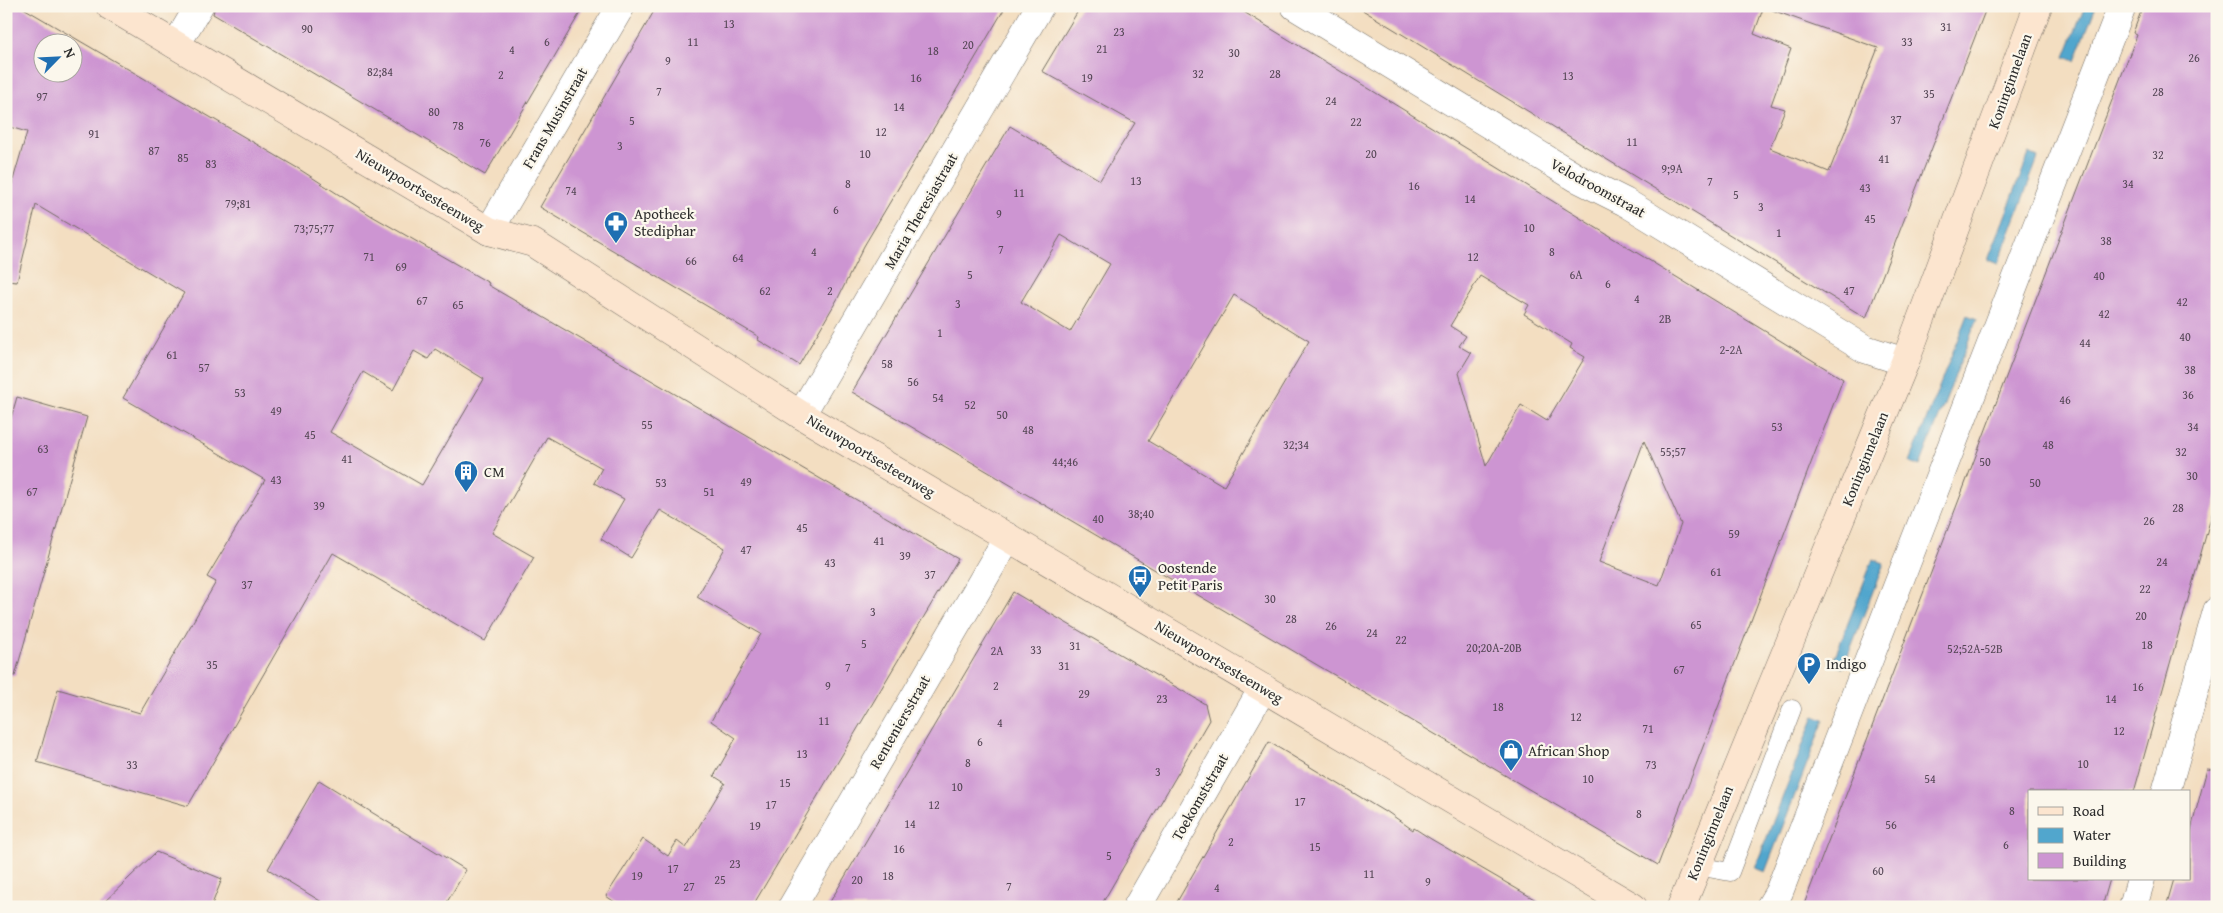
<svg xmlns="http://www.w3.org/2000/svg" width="2223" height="913" viewBox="0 0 2223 913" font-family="'Gentium Book Plus',serif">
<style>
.water{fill:#51a6cd;stroke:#3e687c}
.building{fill:#cd95d2;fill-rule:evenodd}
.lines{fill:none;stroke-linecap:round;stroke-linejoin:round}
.lane-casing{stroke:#716a60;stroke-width:19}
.street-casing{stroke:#716a60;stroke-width:29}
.secondary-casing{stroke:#716a60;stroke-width:29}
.lane{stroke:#fff;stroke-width:18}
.street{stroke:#fff;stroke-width:28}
.secondary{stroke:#fce5cf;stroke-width:28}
.labels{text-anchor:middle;stroke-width:4.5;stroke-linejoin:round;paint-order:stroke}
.number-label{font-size:12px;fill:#544655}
.street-label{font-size:15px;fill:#2b2b2b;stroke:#fbf7ec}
.poi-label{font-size:15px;fill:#2b2b2b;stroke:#fbf7ec;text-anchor:start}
</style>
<rect width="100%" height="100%" fill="#fbf7ec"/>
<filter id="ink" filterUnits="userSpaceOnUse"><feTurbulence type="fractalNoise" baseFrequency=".02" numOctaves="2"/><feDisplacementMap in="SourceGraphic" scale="10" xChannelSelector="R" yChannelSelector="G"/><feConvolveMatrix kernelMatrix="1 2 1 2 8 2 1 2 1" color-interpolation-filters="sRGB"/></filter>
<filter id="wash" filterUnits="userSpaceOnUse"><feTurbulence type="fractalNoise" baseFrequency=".0096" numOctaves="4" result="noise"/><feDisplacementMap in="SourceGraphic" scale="20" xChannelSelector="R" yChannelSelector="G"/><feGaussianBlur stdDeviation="1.12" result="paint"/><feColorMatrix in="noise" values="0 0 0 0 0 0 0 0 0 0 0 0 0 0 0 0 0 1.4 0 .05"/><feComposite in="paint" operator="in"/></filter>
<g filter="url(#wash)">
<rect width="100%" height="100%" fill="#f3dec1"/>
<g class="water">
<path d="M2085,6h11l-21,55 -10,-4z"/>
<path d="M2029,154l9,4 -40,106 -10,-4z"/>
<path d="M1967,315l10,4 -57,147 -10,-4z"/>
<path d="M1873,559l11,4 -41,105 -11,-4z"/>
<path d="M1814,716l10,4 -59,152 -10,-4z"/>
</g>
<g id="blocks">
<g class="building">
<path d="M6,6h14l279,163 73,47 117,67 -1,2 470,274 -206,348h-130l-16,-11 37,-57 25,17 9,-15 9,7 39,-65 -11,-7 22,-38 -25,-17 50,-87 -64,-37 28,-49 -65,-38 -29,48 -30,-19 23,-40 -30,-16 8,-15 -55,-31 -55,96 42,24 -49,84 -152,-88 -145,253 -151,-44 21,-73 82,24 76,-131 -9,-5 58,-97 -142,-82 61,-105 -148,-88 -19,77 -11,-1v-77l21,-72 -21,-6zM42,42h30v30h-30zM435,349l49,30 -62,106 -92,-53 33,-60 30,18 21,-39 14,8z"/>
<path d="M215,6h369l-99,169 -272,-161z"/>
<path d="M657,6h349l-142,240 -26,52 -39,67 -41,-25 1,-3 -219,-130z"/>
<path d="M1081,6h153l609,373 -185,486 -806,-473 158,-266 90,54 35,-57 -93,-52zM1061,235l49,29 -40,68 -49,-30zM1480,276l49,29 -5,9 48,30 -2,4 15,9 -38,64 -26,-16 -35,61 -27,-93 12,-20 -12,-7 7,-10 -16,-10zM1234,295l75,46 -85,145 -76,-45zM1644,441l37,83 -22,61 -60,-23z"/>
<path d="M1356,6h408l-10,28 37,15 -20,56 14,4 -15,39 59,24 49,-124 -106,-38 1,-4h214l-121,312z"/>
<path d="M2143,6h74v490l-83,296h-105v87h81l-8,28h-299l334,-872 -4,-2z"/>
<path d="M17,397l70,20 -72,259 -9,-1v-240z"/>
<path d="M1013,592l192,112 4,16 -109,187h-273z"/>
<path d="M1269,742l116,70 1,-1 27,19 1,-2 17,11 117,68h-374z"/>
<path d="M2207,769l10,1v137h-51l8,-28h15v-42z"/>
<path d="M319,780l147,90 -22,37h-114l-62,-38z"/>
<path d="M156,852l66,27 -11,28h-112z"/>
</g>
</g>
</g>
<g filter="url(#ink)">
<use href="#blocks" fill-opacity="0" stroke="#716a60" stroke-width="1"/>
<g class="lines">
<g class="lane-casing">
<path id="lane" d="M1697,866l33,6 62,-163"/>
</g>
<g class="street-casing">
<g id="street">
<path d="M1295,6l282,172 48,24 240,147 40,13"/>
<path d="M176,45l23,-39"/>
<path d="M489,231l132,-225"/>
<path d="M801,415l239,-409"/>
<path d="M2166,792l51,-181"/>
<path d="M792,907l216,-370"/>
<path d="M1137,907l126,-219"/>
<path d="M1770,907l9,-15 343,-886"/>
<path d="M2133,907l8,-28"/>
</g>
</g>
<g class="secondary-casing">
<g id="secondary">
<path d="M110,6l379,225 44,12 268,172 832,492"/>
<path d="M1681,907l224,-545 133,-356"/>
</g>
</g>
<use href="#lane" class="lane"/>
<use href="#street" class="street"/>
<use href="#secondary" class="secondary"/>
</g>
</g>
<defs>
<g id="pharmacy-pin" transform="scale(1.25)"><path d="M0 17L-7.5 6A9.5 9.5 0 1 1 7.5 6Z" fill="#1f6fb2" stroke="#fbf7ec"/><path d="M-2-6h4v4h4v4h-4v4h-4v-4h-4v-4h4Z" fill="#fff"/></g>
<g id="building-pin" transform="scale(1.25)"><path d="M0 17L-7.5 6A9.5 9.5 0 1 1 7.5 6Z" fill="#1f6fb2" stroke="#fbf7ec"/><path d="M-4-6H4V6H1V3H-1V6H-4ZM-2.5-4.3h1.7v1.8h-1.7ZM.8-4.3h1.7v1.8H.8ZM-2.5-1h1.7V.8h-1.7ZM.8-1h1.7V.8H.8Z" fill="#fff"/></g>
<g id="bus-pin" transform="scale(1.25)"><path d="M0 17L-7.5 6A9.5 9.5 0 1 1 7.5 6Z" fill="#1f6fb2" stroke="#fbf7ec"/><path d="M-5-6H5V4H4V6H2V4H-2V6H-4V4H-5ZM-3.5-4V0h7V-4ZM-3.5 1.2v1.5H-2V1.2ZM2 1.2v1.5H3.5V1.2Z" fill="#fff"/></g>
<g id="parking-pin" transform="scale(1.25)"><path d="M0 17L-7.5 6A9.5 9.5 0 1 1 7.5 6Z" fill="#1f6fb2" stroke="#fbf7ec"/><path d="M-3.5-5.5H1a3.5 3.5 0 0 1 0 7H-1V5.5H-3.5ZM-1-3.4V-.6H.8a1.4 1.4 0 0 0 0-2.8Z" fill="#fff"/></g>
<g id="shop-pin" transform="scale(1.25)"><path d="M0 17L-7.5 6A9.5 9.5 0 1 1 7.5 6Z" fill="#1f6fb2" stroke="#fbf7ec"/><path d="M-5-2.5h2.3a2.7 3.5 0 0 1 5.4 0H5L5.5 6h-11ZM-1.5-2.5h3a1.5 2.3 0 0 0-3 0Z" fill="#fff"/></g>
</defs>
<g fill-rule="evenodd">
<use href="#pharmacy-pin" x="616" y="223"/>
<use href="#building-pin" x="466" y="472"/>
<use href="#bus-pin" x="1140" y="577"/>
<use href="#parking-pin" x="1809" y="664"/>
<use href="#shop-pin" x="1511" y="751"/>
</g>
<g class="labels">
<g class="number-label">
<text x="729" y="28">13</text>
<text x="1946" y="31">31</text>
<text x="307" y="33">90</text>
<text x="1119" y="36">23</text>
<text x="547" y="46">6</text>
<text x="693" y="46">11</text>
<text x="1907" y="46">33</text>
<text x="968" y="49">20</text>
<text x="1102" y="53">21</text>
<text x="512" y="54">4</text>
<text x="933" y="55">18</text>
<text x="1234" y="57">30</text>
<text x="2194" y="62">26</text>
<text x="668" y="65">9</text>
<text x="380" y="76">82;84</text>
<text x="1198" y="78">32</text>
<text x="1275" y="78">28</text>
<text x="501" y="79">2</text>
<text x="1568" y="80">13</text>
<text x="916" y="82">16</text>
<text x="1087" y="82">19</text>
<text x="659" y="96">7</text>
<text x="2158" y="96">28</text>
<text x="1929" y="98">35</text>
<text x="42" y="101">97</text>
<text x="1331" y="105">24</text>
<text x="899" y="111">14</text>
<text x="434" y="116">80</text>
<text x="1896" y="124">37</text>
<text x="632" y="125">5</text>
<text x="1356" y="126">22</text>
<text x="458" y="130">78</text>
<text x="881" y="136">12</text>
<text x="94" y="138">91</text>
<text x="1632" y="146">11</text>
<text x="485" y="147">76</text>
<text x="620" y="150">3</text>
<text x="154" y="155">87</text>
<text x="865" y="158">10</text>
<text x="1371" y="158">20</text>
<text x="2158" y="159">32</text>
<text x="183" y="162">85</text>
<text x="1884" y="163">41</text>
<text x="211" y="168">83</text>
<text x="1672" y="173">9;9A</text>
<text x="1136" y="185">13</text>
<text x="1710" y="186">7</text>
<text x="848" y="188">8</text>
<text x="2128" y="188">34</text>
<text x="1414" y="190">16</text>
<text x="1865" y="192">43</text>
<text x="571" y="195">74</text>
<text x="1019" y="197">11</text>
<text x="1736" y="199">5</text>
<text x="1470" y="203">14</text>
<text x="238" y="208">79;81</text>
<text x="1761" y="211">3</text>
<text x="836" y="214">6</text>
<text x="999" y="218">9</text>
<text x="1870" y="223">45</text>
<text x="1529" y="232">10</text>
<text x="314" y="233">73;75;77</text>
<text x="1779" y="237">1</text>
<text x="2106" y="245">38</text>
<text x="1001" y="254">7</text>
<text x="814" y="256">4</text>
<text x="1552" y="256">8</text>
<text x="369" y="261">71</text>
<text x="1473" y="261">12</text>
<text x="738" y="262">64</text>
<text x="691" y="265">66</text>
<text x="401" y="271">69</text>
<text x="970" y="279">5</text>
<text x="1576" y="279">6A</text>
<text x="2099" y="280">40</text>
<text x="1608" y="288">6</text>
<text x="765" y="295">62</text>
<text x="830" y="295">2</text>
<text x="1849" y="295">47</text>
<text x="1637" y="303">4</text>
<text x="422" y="305">67</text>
<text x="2182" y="306">42</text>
<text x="958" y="308">3</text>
<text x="458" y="309">65</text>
<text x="2104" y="318">42</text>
<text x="1665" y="323">2B</text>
<text x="940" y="337">1</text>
<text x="2185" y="341">40</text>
<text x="2085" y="347">44</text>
<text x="1731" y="354">2-2A</text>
<text x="172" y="359">61</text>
<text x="887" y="368">58</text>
<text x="204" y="372">57</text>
<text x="2190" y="374">38</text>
<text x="913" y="386">56</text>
<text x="240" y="397">53</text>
<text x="2188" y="399">36</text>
<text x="938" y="402">54</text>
<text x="2065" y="404">46</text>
<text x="970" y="409">52</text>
<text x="276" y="415">49</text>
<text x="1002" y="419">50</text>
<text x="647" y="429">55</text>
<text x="1777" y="431">53</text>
<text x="2193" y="431">34</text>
<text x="1028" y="434">48</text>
<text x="310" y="439">45</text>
<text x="1296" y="449">32;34</text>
<text x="2048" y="449">48</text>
<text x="43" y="453">63</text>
<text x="1673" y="456">55;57</text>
<text x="2181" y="456">32</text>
<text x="347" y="463">41</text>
<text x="1065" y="466">44;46</text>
<text x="1985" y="466">50</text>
<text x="2192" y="480">30</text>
<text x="276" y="484">43</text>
<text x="746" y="486">49</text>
<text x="661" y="487">53</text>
<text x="2035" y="487">50</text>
<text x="32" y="496">67</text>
<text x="709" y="496">51</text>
<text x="319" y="510">39</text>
<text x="2178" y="512">28</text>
<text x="1141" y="518">38;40</text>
<text x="1098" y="523">40</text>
<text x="2149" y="525">26</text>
<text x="802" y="532">45</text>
<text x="1734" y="538">59</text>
<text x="879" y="545">41</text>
<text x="746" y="554">47</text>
<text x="905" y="560">39</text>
<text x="2162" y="566">24</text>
<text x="830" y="567">43</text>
<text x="1716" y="576">61</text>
<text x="930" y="579">37</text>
<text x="247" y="589">37</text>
<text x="2145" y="593">22</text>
<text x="1270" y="603">30</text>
<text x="873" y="616">3</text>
<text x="2141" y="620">20</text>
<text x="1291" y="623">28</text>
<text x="1696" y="629">65</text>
<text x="1331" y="630">26</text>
<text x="1372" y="637">24</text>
<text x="1401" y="644">22</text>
<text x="864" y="648">5</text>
<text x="2147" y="649">18</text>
<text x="1075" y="650">31</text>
<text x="1494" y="652">20;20A-20B</text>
<text x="1975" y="653">52;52A-52B</text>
<text x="1036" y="654">33</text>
<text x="997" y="655">2A</text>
<text x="212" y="669">35</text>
<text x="1064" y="670">31</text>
<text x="848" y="672">7</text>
<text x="1679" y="674">67</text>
<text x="828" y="690">9</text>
<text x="996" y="690">2</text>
<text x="2138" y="691">16</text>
<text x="1084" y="698">29</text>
<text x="1162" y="703">23</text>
<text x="2111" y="703">14</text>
<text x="1498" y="711">18</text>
<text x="1576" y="721">12</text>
<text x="824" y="725">11</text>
<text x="1000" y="727">4</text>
<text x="1648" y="733">71</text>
<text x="2119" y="735">12</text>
<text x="980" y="746">6</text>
<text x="802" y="758">13</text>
<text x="968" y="767">8</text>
<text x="2083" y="768">10</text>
<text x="132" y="769">33</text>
<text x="1651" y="769">73</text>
<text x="1158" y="776">3</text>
<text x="1588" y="783">10</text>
<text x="1930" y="783">54</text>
<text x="785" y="787">15</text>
<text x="957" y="791">10</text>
<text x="1300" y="806">17</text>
<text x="771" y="809">17</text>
<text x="934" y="809">12</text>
<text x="2012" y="815">8</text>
<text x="1639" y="818">8</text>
<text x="910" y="828">14</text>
<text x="1891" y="829">56</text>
<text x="755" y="830">19</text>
<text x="1231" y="846">2</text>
<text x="2006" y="849">6</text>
<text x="1315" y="851">15</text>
<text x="899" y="853">16</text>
<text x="1109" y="860">5</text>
<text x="735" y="868">23</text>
<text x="673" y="873">17</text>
<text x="1878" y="875">60</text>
<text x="1369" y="878">11</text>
<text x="637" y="880">19</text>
<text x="888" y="880">18</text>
<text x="720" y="884">25</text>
<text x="857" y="884">20</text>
<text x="1428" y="886">9</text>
<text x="689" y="891">27</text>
<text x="1009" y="891">7</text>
<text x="1217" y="892">4</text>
</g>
<g class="street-label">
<text transform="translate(2010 81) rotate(-70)" y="5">Koninginnelaan</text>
<text transform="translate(555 118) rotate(-60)" y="5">Frans Musinstraat</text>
<text transform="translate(1598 188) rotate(29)" y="5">Velodroomstraat</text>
<text transform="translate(420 190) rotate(31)" y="5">Nieuwpoortsesteenweg</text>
<text transform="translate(921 211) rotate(-60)" y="5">Maria Theresiastraat</text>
<text transform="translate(871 456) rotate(31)" y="5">Nieuwpoortsesteenweg</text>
<text transform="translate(1865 459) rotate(-68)" y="5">Koninginnelaan</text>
<text transform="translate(1219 662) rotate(31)" y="5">Nieuwpoortsesteenweg</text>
<text transform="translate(900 722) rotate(-60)" y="5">Renteniersstraat</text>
<text transform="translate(1200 797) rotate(-60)" y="5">Toekomststraat</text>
<text transform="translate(1710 833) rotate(-68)" y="5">Koninginnelaan</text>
</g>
<g class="poi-label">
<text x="634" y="219">Apotheek<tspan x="634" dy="17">Stediphar</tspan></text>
<text x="484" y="477">CM</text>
<text x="1158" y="573">Oostende<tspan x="1158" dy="17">Petit Paris</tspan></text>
<text x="1826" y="669">Indigo</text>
<text x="1528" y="756">African Shop</text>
</g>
</g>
<rect width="2223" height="913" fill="none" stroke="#fbf7ec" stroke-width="25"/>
<rect x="2028" y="790" width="162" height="90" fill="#fbf7ec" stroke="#a8a59f"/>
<rect x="2038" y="807" width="25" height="8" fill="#fce5cf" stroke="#a8a59f"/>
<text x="2073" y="816" font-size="15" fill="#2b2b2b">Road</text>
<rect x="2038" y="828" width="25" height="15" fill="#51a6cd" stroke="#a8a59f"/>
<text x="2073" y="840" font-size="15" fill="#2b2b2b">Water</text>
<rect x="2038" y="853" width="25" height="15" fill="#cd95d2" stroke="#a8a59f"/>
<text x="2073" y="866" font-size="15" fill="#2b2b2b">Building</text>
<g transform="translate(58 58) rotate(66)"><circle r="24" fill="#fbf7ec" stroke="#a8a59f"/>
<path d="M0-4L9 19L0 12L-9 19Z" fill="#1f6fb2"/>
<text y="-8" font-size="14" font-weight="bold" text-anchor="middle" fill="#2b2b2b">N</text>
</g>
</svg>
